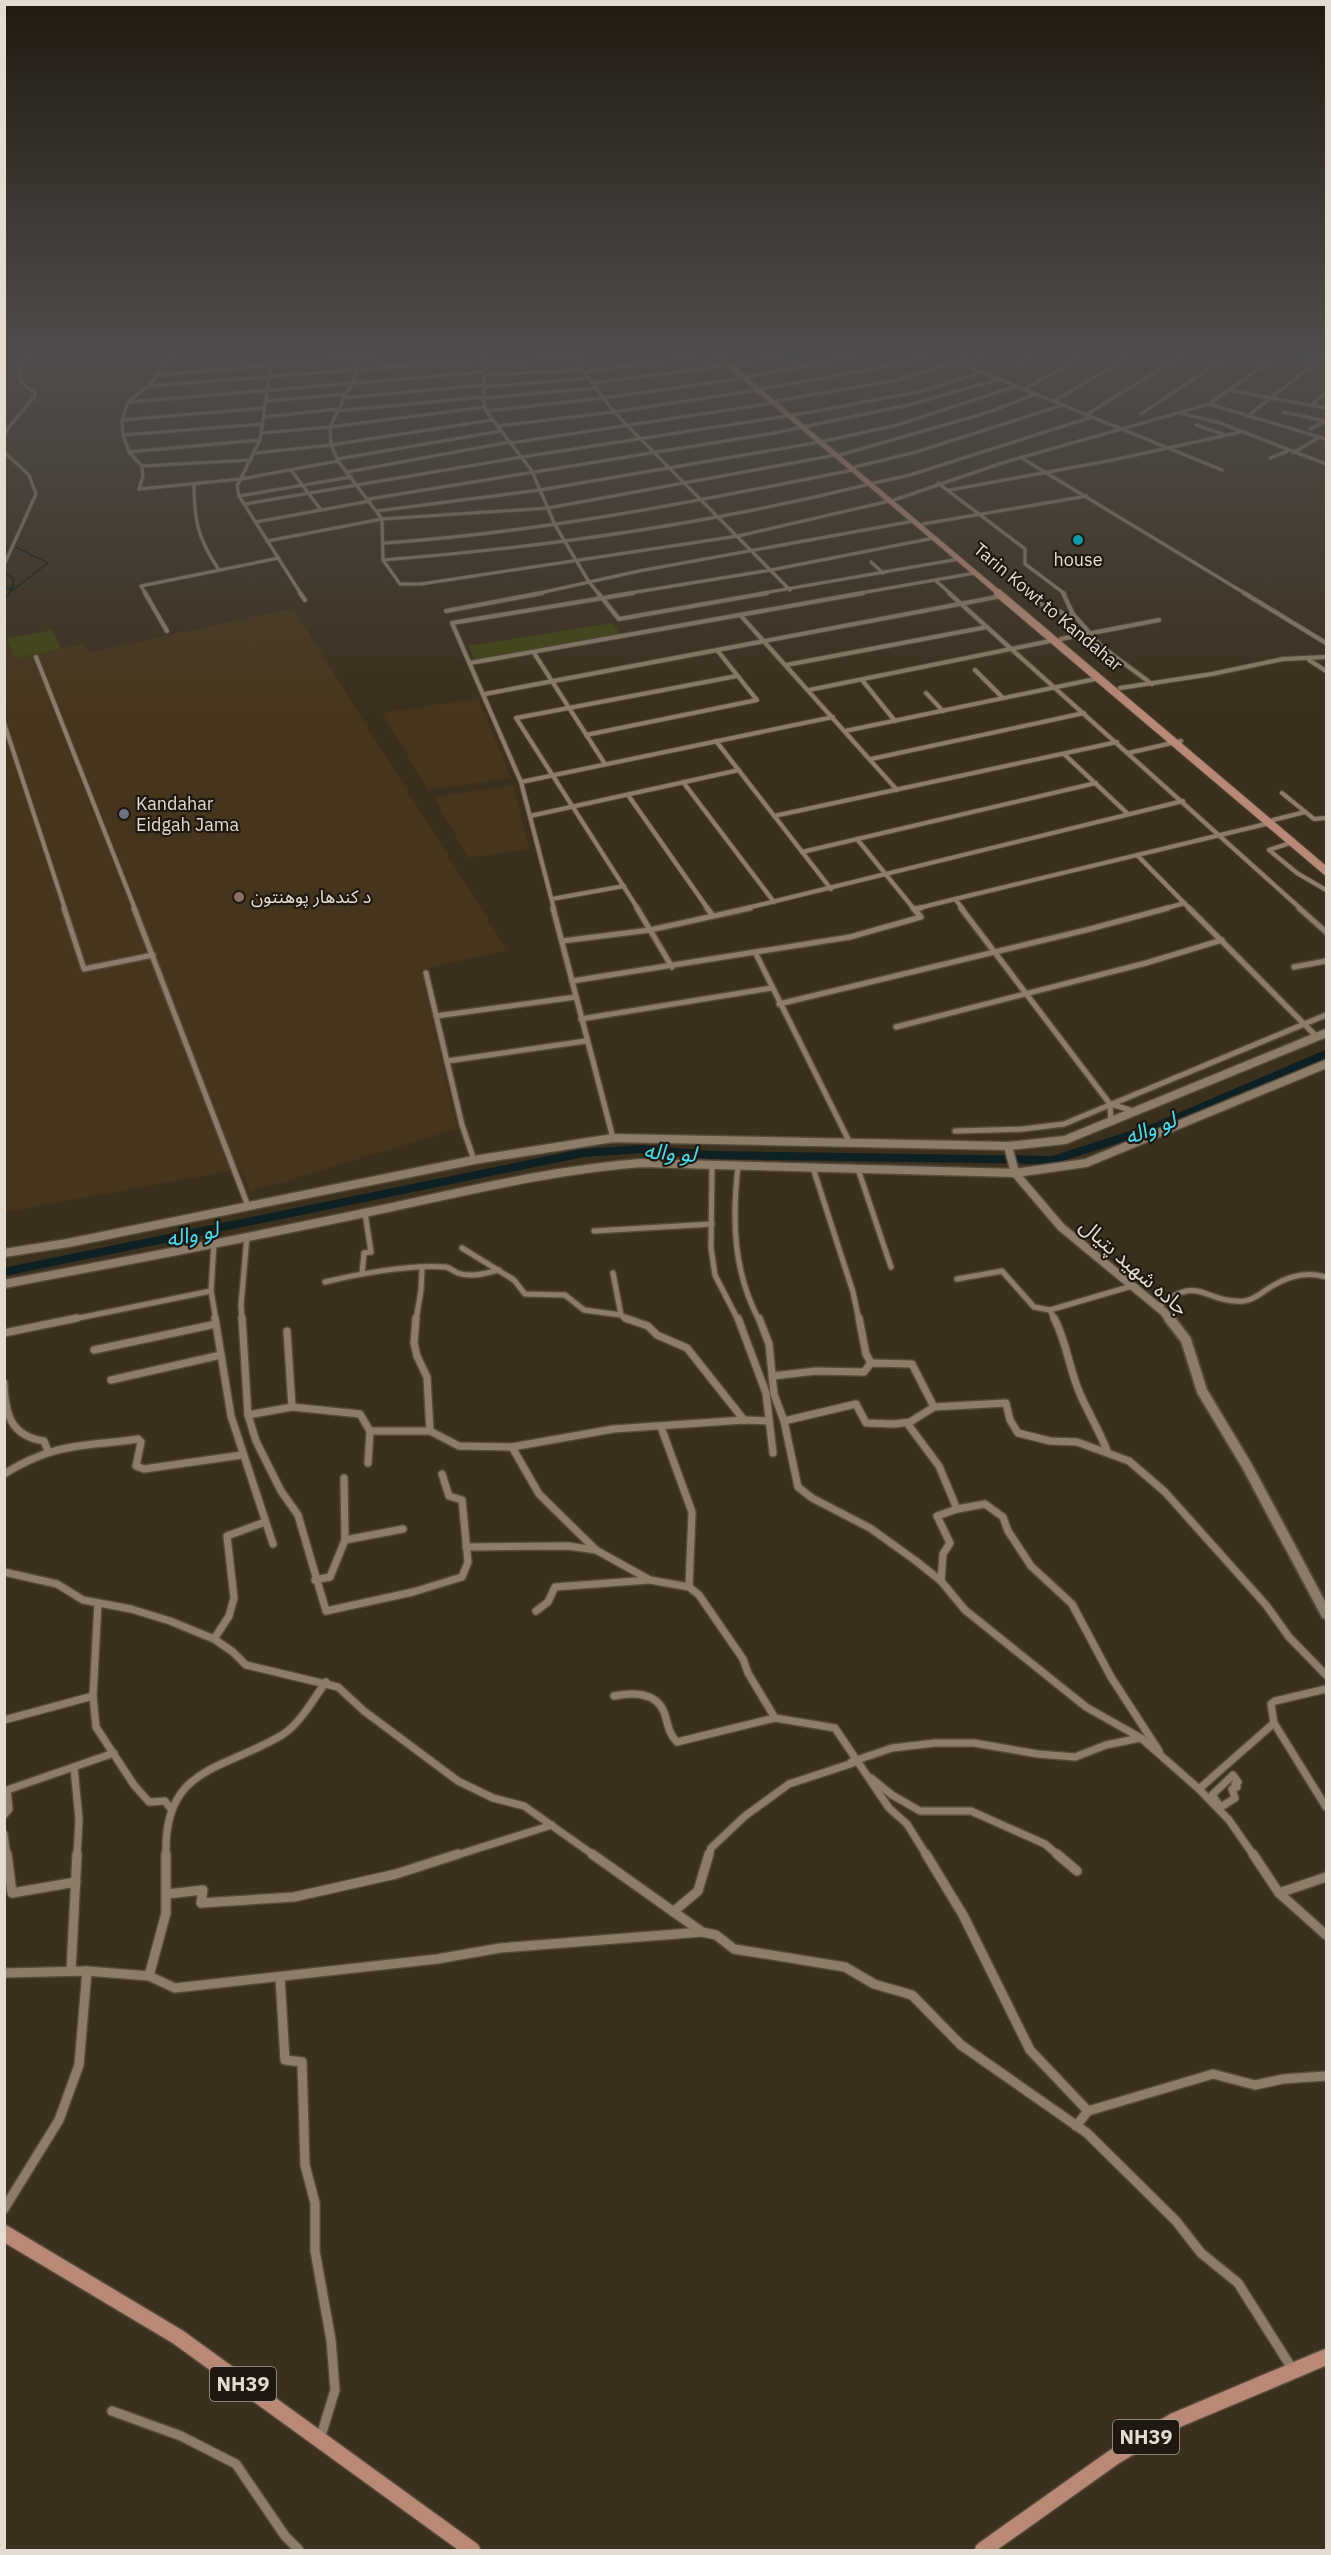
<svg xmlns="http://www.w3.org/2000/svg" width="1331" height="2555" viewBox="0 0 1331 2555" font-family="'IBM Plex Sans','Noto Sans Arabic',sans-serif">
<style>
.built{fill:#45351c}
.green{fill:#414413}
.lines{fill:none;stroke-linecap:round;stroke-linejoin:round}
.stream{stroke:#0d2023;stroke-width:1.5}
.canal{stroke:#0d2023;stroke-width:8}
.street-far4-casing{stroke:#544a3b;stroke-width:4.5}
.street-far3-casing{stroke:#544a3b;stroke-width:6}
.street-far2-casing{stroke:#544a3b;stroke-width:8}
.street-far1-casing{stroke:#544a3b;stroke-width:10}
.street-casing{stroke:#544a3b;stroke-width:12}
.secondary-far2-casing{stroke:#544a3b;stroke-width:6}
.secondary-far1-casing{stroke:#544a3b;stroke-width:11}
.secondary-casing{stroke:#544a3b;stroke-width:14}
.primary-far2-casing{stroke:#544a3b;stroke-width:7}
.primary-far1-casing{stroke:#544a3b;stroke-width:10}
.primary-casing{stroke:#544a3b;stroke-width:19}
.street-far4{stroke:#8b7d69;stroke-width:3}
.street-far3{stroke:#8b7d69;stroke-width:4}
.street-far2{stroke:#8b7d69;stroke-width:5}
.street-far1{stroke:#8b7d69;stroke-width:7}
.street{stroke:#8b7d69;stroke-width:9}
.secondary-far2{stroke:#8b7d69;stroke-width:4.5}
.secondary-far1{stroke:#8b7d69;stroke-width:8}
.secondary{stroke:#8b7d69;stroke-width:10}
.primary-far2{stroke:#b98975;stroke-width:5}
.primary-far1{stroke:#b98975;stroke-width:8}
.primary{stroke:#b98975;stroke-width:16}
.culture-dot{fill:#0f9aa8;stroke:#1e1810;stroke-width:2}
.worship-dot{fill:#6b7280;stroke:#1e1810;stroke-width:2}
.education-dot{fill:#8d6e63;stroke:#1e1810;stroke-width:2}
.labels{text-anchor:middle;stroke-width:4.5;stroke-linejoin:round;paint-order:stroke}
.far-poi-label{font-size:18px;fill:#e4dcd1;stroke:#1e1810;text-anchor:start}
.far-street-label{font-size:18px;fill:#e4dcd1;stroke:#1e1810}
.shield{fill:#1e1810;stroke:#a9a197;stroke-width:1.5}
.shield-label{font-size:20px;font-weight:bold;fill:#e4dcd1}
.street-label{font-size:21px;fill:#e4dcd1;stroke:#1e1810}
.water-label{font-size:22px;font-style:italic;fill:#41ddf1;stroke:#1e1810}
</style>
<rect width="100%" height="100%" fill="#3b2f1d"/>
<g class="built">
<path d="M869,402l13,8 -54,11 -11,-7 -11,2 -4,-1z"/>
<path d="M293,608l214,342 -86,20 36,159 -207,63 -9,-23 -236,43v-573l48,-9 9,18 22,-4 4,9z"/>
<path d="M478,698l33,80 -83,12 -46,-77z"/>
<path d="M513,785l16,64 -61,9 -34,-61z"/>
</g>
<g class="green">
<path d="M613,623l8,13 -146,24 -7,-14z"/>
<path d="M52,630l8,19 -45,9 -8,-19z"/>
</g>
<g class="lines">
<g class="stream">
<path d="M4,544l4,4"/>
<path d="M4,573l9,5c2,9 -2,14 -9,20"/>
<path d="M4,586l9,4 35,-27 -32,-16"/>
</g>
<path class="canal" d="M4,1272l579,-119 59,-4 69,6 342,5 105,-34 168,-72"/>
<g class="street-far4-casing">
<g id="street-far4">
<path d="M164,353l11,1"/>
<path d="M176,353l-28,33 -20,16 -6,18 1,15 6,17 13,14 1,10 -4,13 102,-10 97,-18"/>
<path d="M269,353l3,4 -12,83 -23,46 2,10 62,98"/>
<path d="M277,353h6"/>
<path d="M351,353l7,17 -28,57 1,18 7,16 44,58 1,41 17,24h21l317,-48 156,-36 108,-37 207,-59 72,-51"/>
<path d="M483,353l3,12 -3,33 3,13 46,60 23,54 34,57 10,12"/>
<path d="M569,353l45,59 176,178"/>
<path d="M979,360l13,-7"/>
<path d="M957,362l265,108"/>
<path d="M735,364l70,-11"/>
<path d="M486,365l140,-12"/>
<path d="M1019,365l21,-12"/>
<path d="M584,372l132,-18"/>
<path d="M158,375l262,-22"/>
<path d="M485,375l97,-5"/>
<path d="M747,377l125,-24"/>
<path d="M593,383l137,-18"/>
<path d="M148,386l336,-26"/>
<path d="M484,387l105,-9"/>
<path d="M762,389l122,-22 59,-14"/>
<path d="M1025,389l63,-36"/>
<path d="M1229,390l97,18"/>
<path d="M343,398l141,-13"/>
<path d="M483,398l114,-10"/>
<path d="M266,401l79,-7"/>
<path d="M776,401l121,-21 70,-22"/>
<path d="M1054,401l81,-48"/>
<path d="M129,402l356,-30"/>
<path d="M1209,404l117,35"/>
<path d="M1311,405l15,-12"/>
<path d="M336,411l147,-14"/>
<path d="M486,411l117,-13 141,-20"/>
<path d="M1283,412l43,9"/>
<path d="M1181,413l39,10 106,41"/>
<path d="M1141,414l91,-61"/>
<path d="M1086,415l100,-62"/>
<path d="M1248,416l78,-62"/>
<path d="M264,417l73,-8"/>
<path d="M122,420l143,-12"/>
<path d="M1196,425l29,10"/>
<path d="M497,426l117,-14 144,-22"/>
<path d="M1310,429l16,-8"/>
<path d="M261,433l69,-6 155,-20"/>
<path d="M123,435l140,-11"/>
<path d="M4,437l4,-9 27,-32v-3l-15,-12 -1,-14 12,-14"/>
<path d="M824,441l73,-16 120,-39"/>
<path d="M511,443l263,-40"/>
<path d="M4,452l25,23 7,19 -32,71"/>
<path d="M129,452l131,-12"/>
<path d="M255,453l76,-8 161,-25"/>
<path d="M1293,453l25,-15"/>
<path d="M840,455l149,-43 47,-18"/>
<path d="M1020,457l226,137"/>
<path d="M1270,458l18,-7"/>
<path d="M337,459l164,-28"/>
<path d="M142,466l109,-6"/>
<path d="M855,467l61,-15 147,-47"/>
<path d="M291,470l30,40"/>
<path d="M347,472l163,-30"/>
<path d="M874,483l36,-8 182,-58"/>
<path d="M938,483l87,66v15l40,30"/>
<path d="M194,484c0,37 4,55 25,86"/>
<path d="M950,490l163,-30 128,-28"/>
<path d="M239,496l112,-19"/>
<path d="M369,499l405,-66 139,-29 87,-25"/>
<path d="M245,504l277,-47 290,-45 110,-21 60,-19"/>
<path d="M377,511l163,-21 280,-48"/>
<path d="M256,522l114,-21"/>
<path d="M923,524l164,-28"/>
<path d="M267,541l115,-22 166,-11 288,-53"/>
<path d="M385,543c158,-11 313,-42 468,-73"/>
<path d="M383,560c165,-13 326,-36 487,-76"/>
<path d="M871,562l12,11"/>
<path d="M936,581l15,13"/>
<path d="M146,594l-5,-8 138,-28"/>
<path d="M535,594l104,-23 275,-50"/>
<path d="M624,594l147,-24 163,-32"/>
<path d="M758,594l201,-35"/>
<path d="M855,594l120,-21"/>
</g>
</g>
<g class="street-far3-casing">
<g id="street-far3">
<path d="M145,593l22,38"/>
<path d="M300,593l5,7"/>
<path d="M598,593l21,26 148,-26"/>
<path d="M949,593l352,316"/>
<path d="M1063,593l10,21 29,33 50,37"/>
<path d="M1244,593l82,50"/>
<path d="M1039,603c11,7 18,6 27,12l7,-1"/>
<path d="M446,611l96,-18"/>
<path d="M742,617l155,173"/>
<path d="M1061,639l98,-19"/>
<path d="M534,653l71,111"/>
<path d="M36,657l99,252"/>
<path d="M1309,660l17,11"/>
<path d="M470,663l393,-70"/>
<path d="M786,665l201,-38"/>
<path d="M975,670l28,28"/>
<path d="M862,680l33,41"/>
<path d="M1120,688l92,-14 71,-15 43,-2"/>
<path d="M809,690l246,-50"/>
<path d="M926,693l17,18"/>
<path d="M485,694l517,-98"/>
<path d="M4,723l61,186"/>
<path d="M845,731l255,-53"/>
<path d="M586,735l171,-35 -40,-50"/>
<path d="M716,741l115,148"/>
<path d="M1128,753l53,-12"/>
<path d="M1064,754l64,60"/>
<path d="M871,759l213,-46"/>
<path d="M521,782l312,-65"/>
<path d="M683,782l91,120"/>
<path d="M1282,793l32,26 12,-1"/>
<path d="M628,795l80,114"/>
<path d="M530,816l209,-46"/>
<path d="M774,816l343,-74"/>
<path d="M1273,820l32,-8"/>
<path d="M857,839l57,70"/>
<path d="M1293,842l-24,8 28,23 29,17"/>
<path d="M802,852l294,-69"/>
<path d="M1138,856l52,53"/>
<path d="M552,899l72,-13"/>
<path d="M554,909l-33,-127 -69,-159 181,-30"/>
<path d="M638,909l-122,-191 221,-42"/>
<path d="M743,909l440,-108"/>
<path d="M915,909l40,-10"/>
<path d="M963,909l-8,-10 315,-76"/>
<path d="M1163,909l22,-6"/>
</g>
</g>
<g class="street-far2-casing">
<g id="street-far2">
<path d="M64,908l20,61 69,-14"/>
<path d="M134,908l114,298"/>
<path d="M553,908l60,230"/>
<path d="M637,908l35,59"/>
<path d="M707,908l6,8"/>
<path d="M961,908l149,196 1,18"/>
<path d="M1189,908l128,129"/>
<path d="M1299,908l27,24"/>
<path d="M915,909l6,-1"/>
<path d="M562,941l88,-11 100,-22"/>
<path d="M756,954l93,187"/>
<path d="M1294,967l32,-6"/>
<path d="M426,973l36,152 12,35"/>
<path d="M572,981l278,-44 71,-20 -8,-9"/>
<path d="M779,1004l307,-74 82,-22"/>
<path d="M436,1016l140,-19"/>
<path d="M581,1019l191,-31"/>
<path d="M896,1027l250,-64 76,-23"/>
<path d="M447,1061l139,-20"/>
<path d="M1111,1104l25,8"/>
<path d="M955,1131l68,-2 41,-5 262,-109"/>
<path d="M712,1166l-1,82 4,27 23,45"/>
<path d="M738,1166c-6,54 -5,105 21,154"/>
<path d="M813,1168l40,124 6,28"/>
<path d="M858,1169l33,98"/>
<path d="M594,1231l118,-7"/>
<path d="M214,1242l-3,49 5,29"/>
<path d="M462,1248l52,32 11,14 40,1 19,15 37,5 6,5"/>
<path d="M613,1273l8,42"/>
<path d="M362,1274l2,-21 7,-1 -6,-39"/>
<path d="M957,1279l45,-8 32,36 16,3 82,-24"/>
<path d="M325,1282c33,-8 86,-18 121,-15 4,1 7,4 12,6 13,5 28,0 41,-3"/>
<path d="M1158,1307c41,-35 46,-3 86,-6 10,-1 17,-8 25,-13 17,-11 37,-17 57,-11"/>
<path d="M1050,1310l5,10"/>
<path d="M69,1320l142,-29"/>
<path d="M242,1320l-1,-15 6,-69"/>
<path d="M416,1320l5,-30 1,-21"/>
</g>
</g>
<g class="street-far1-casing">
<g id="street-far1">
<path d="M215,1318l16,98 42,128"/>
<path d="M242,1318l6,97 8,26 25,50 17,24 28,96 87,-19 49,-15 6,-15 -6,-62 -13,-4 -7,-22"/>
<path d="M416,1318l-2,25 3,13 10,21 3,54"/>
<path d="M625,1318l23,8 9,9 30,13 57,72"/>
<path d="M738,1318l28,75 7,60"/>
<path d="M759,1318l10,26 5,50 10,27 14,66 14,11 58,30 46,33 25,20 24,29 121,97 55,31 58,51 30,31 25,36"/>
<path d="M859,1318l7,36 5,9"/>
<path d="M1054,1318c13,24 15,51 26,76 9,20 20,38 28,59"/>
<path d="M287,1331l5,76"/>
<path d="M4,1333l73,-15"/>
<path d="M94,1350l122,-26"/>
<path d="M772,1376l44,-5 48,1 7,-9 41,1 22,43"/>
<path d="M111,1380l110,-25"/>
<path d="M4,1383c1,30 6,53 40,58l4,10"/>
<path d="M248,1415l44,-8 68,7 10,17h60l29,15 53,1 101,-18 131,-9 24,1"/>
<path d="M784,1421l72,-17 10,19 28,1 16,-2 24,-15 72,-4 4,17 8,13 32,8 27,1 52,19 36,31 101,113 23,32 37,38"/>
<path d="M907,1423l32,43 18,43 -20,7 13,27 -7,11 -2,27"/>
<path d="M661,1427l31,85 -3,75"/>
<path d="M512,1447l27,47 57,56"/>
<path d="M368,1463l2,-32"/>
<path d="M4,1474c51,-32 78,-27 134,-35l3,3 -5,24 8,3 98,-14"/>
<path d="M957,1509l28,-5 18,13 5,14 23,35 41,38 39,73 48,74"/>
<path d="M345,1540l58,-11"/>
<path d="M466,1547l102,-1 28,4 54,30 39,7 10,8 44,64 5,14 27,45"/>
<path d="M4,1572l53,12 26,16 48,9 39,12 44,18 19,13 13,13 92,22 26,24 94,70 35,17 31,8 71,50"/>
<path d="M315,1580l15,-3 15,-37 -1,-62"/>
<path d="M98,1603l-5,93 3,31 38,58 15,17 16,-1 6,8"/>
<path d="M536,1611l12,-9 7,-15 94,-7"/>
<path d="M214,1639l15,-23 5,-18 -7,-62 38,-14"/>
<path d="M1326,1689l-51,12 -4,3 3,19 52,84"/>
<path d="M614,1696c18,-4 42,-4 50,16 4,11 4,21 13,30l98,-24 60,10 54,80 18,16 20,32"/>
<path d="M4,1720l89,-24"/>
<path d="M851,1762l41,-14 43,-5h39l64,11 37,3 31,-12 34,-7"/>
<path d="M74,1768l5,51 -2,37"/>
<path d="M1233,1775l5,7 -3,2 2,3 -5,2 3,9 -14,9 -9,-12z"/>
<path d="M871,1778l21,17 28,16h51l74,33 14,12"/>
<path d="M1199,1789l75,-66"/>
<path d="M4,1815l5,-6 -2,-19 107,-37"/>
<path d="M4,1834l3,22"/>
<path d="M166,1856c-3,-90 56,-85 116,-121 19,-12 31,-36 44,-53"/>
<path d="M454,1856l98,-31"/>
<path d="M709,1856l2,-8 34,-32 44,-32 64,-21"/>
</g>
</g>
<g class="street-casing">
<g id="street">
<path d="M7,1854l5,39 64,-11"/>
<path d="M592,1854l110,78 14,3 18,14 111,18 29,17 38,11 49,50 126,88 89,88 25,32 37,30 55,87"/>
<path d="M926,1854l37,61 67,135 58,61"/>
<path d="M1057,1854l20,17"/>
<path d="M1253,1854l26,39 47,42"/>
<path d="M1279,1893l47,-16"/>
<path d="M167,1894l36,-4 -2,13 93,-6 102,-23 62,-20"/>
<path d="M673,1912l25,-21 11,-37"/>
<path d="M71,1971l6,-117"/>
<path d="M4,1973l83,-2 62,5 26,12 262,-29 63,-11 202,-16"/>
<path d="M149,1976l17,-63v-59"/>
<path d="M280,1977l5,83 17,2 3,103 10,38v48l16,89 4,50 -15,49"/>
<path d="M1076,2126l12,-15 125,-37 42,11 28,-6 43,-3"/>
<path d="M4,2209l55,-89 20,-55 8,-94"/>
<path d="M112,2411l69,25 55,28 49,72 14,14"/>
</g>
</g>
<g class="secondary-far2-casing">
<path id="secondary-far2" d="M1290,353l36,7"/>
</g>
<g class="secondary-far1-casing">
<g id="secondary-far1">
<path d="M1008,1146l7,27 46,54 103,85 6,8"/>
<path d="M4,1253l64,-10 406,-83 139,-22 395,8 57,-6 261,-107"/>
<path d="M4,1284c122,-23 244,-46 365,-72 91,-19 179,-42 272,-49l374,10 71,-10 240,-99"/>
</g>
</g>
<g class="secondary-casing">
<path id="secondary" d="M1169,1318l17,22 16,51 45,75 79,148"/>
</g>
<g class="primary-far2-casing">
<path id="primary-far2" d="M715,353l285,241"/>
</g>
<g class="primary-far1-casing">
<path id="primary-far1" d="M998,593l328,278"/>
</g>
<g class="primary-casing">
<g id="primary">
<path d="M4,2233l174,104 294,213"/>
<path d="M983,2550l131,-93 60,-36 152,-64"/>
</g>
</g>
<use href="#street-far4" class="street-far4"/>
<use href="#street-far3" class="street-far3"/>
<use href="#street-far2" class="street-far2"/>
<use href="#street-far1" class="street-far1"/>
<use href="#street" class="street"/>
<use href="#secondary-far2" class="secondary-far2"/>
<use href="#secondary-far1" class="secondary-far1"/>
<use href="#secondary" class="secondary"/>
<use href="#primary-far2" class="primary-far2"/>
<use href="#primary-far1" class="primary-far1"/>
<use href="#primary" class="primary"/>
</g>
<linearGradient id="sky" x2="0" y2="1"><stop stop-color="#201a10"/><stop offset="0.5" stop-color="#4f4d4c"/><stop offset="1" stop-color="#4f4d4c" stop-opacity="0"/></linearGradient>
<rect width="1331" height="710" fill="url(#sky)"/>
<circle class="culture-dot" cx="1078" cy="540" r="6"/>
<circle class="worship-dot" cx="124" cy="814" r="6"/>
<circle class="education-dot" cx="239" cy="897" r="6"/>
<g class="labels">
<g class="far-poi-label">
<text x="1078" y="566" text-anchor="middle">house</text>
<text x="136" y="810">Kandahar<tspan x="136" dy="21">Eidgah Jama</tspan></text>
<text x="251" y="903">د کندهار پوهنتون</text>
</g>
<g class="far-street-label">
<text transform="translate(1048 607) rotate(40)" y="6">Tarin Kowt to Kandahar</text>
</g>
<g class="shield">
<rect x="210" y="2367" width="66" height="34" rx="4.5"/>
<rect x="1113" y="2420" width="66" height="34" rx="4.5"/>
</g>
<g class="shield-label">
<text x="243" y="2391">NH39</text>
<text x="1146" y="2444">NH39</text>
</g>
<g class="street-label">
<text transform="translate(1134 1267) rotate(41)" y="7">جاده شهید پتیال</text>
</g>
<g class="water-label">
<text transform="translate(1150 1128) rotate(-22)" y="8">لو واله</text>
<text transform="translate(670 1152) rotate(4)" y="8">لو واله</text>
<text transform="translate(192 1234) rotate(-12)" y="8">لو واله</text>
</g>
</g>
<rect width="1331" height="2555" fill="none" stroke="#e4dcd1" stroke-width="12"/>
</svg>
